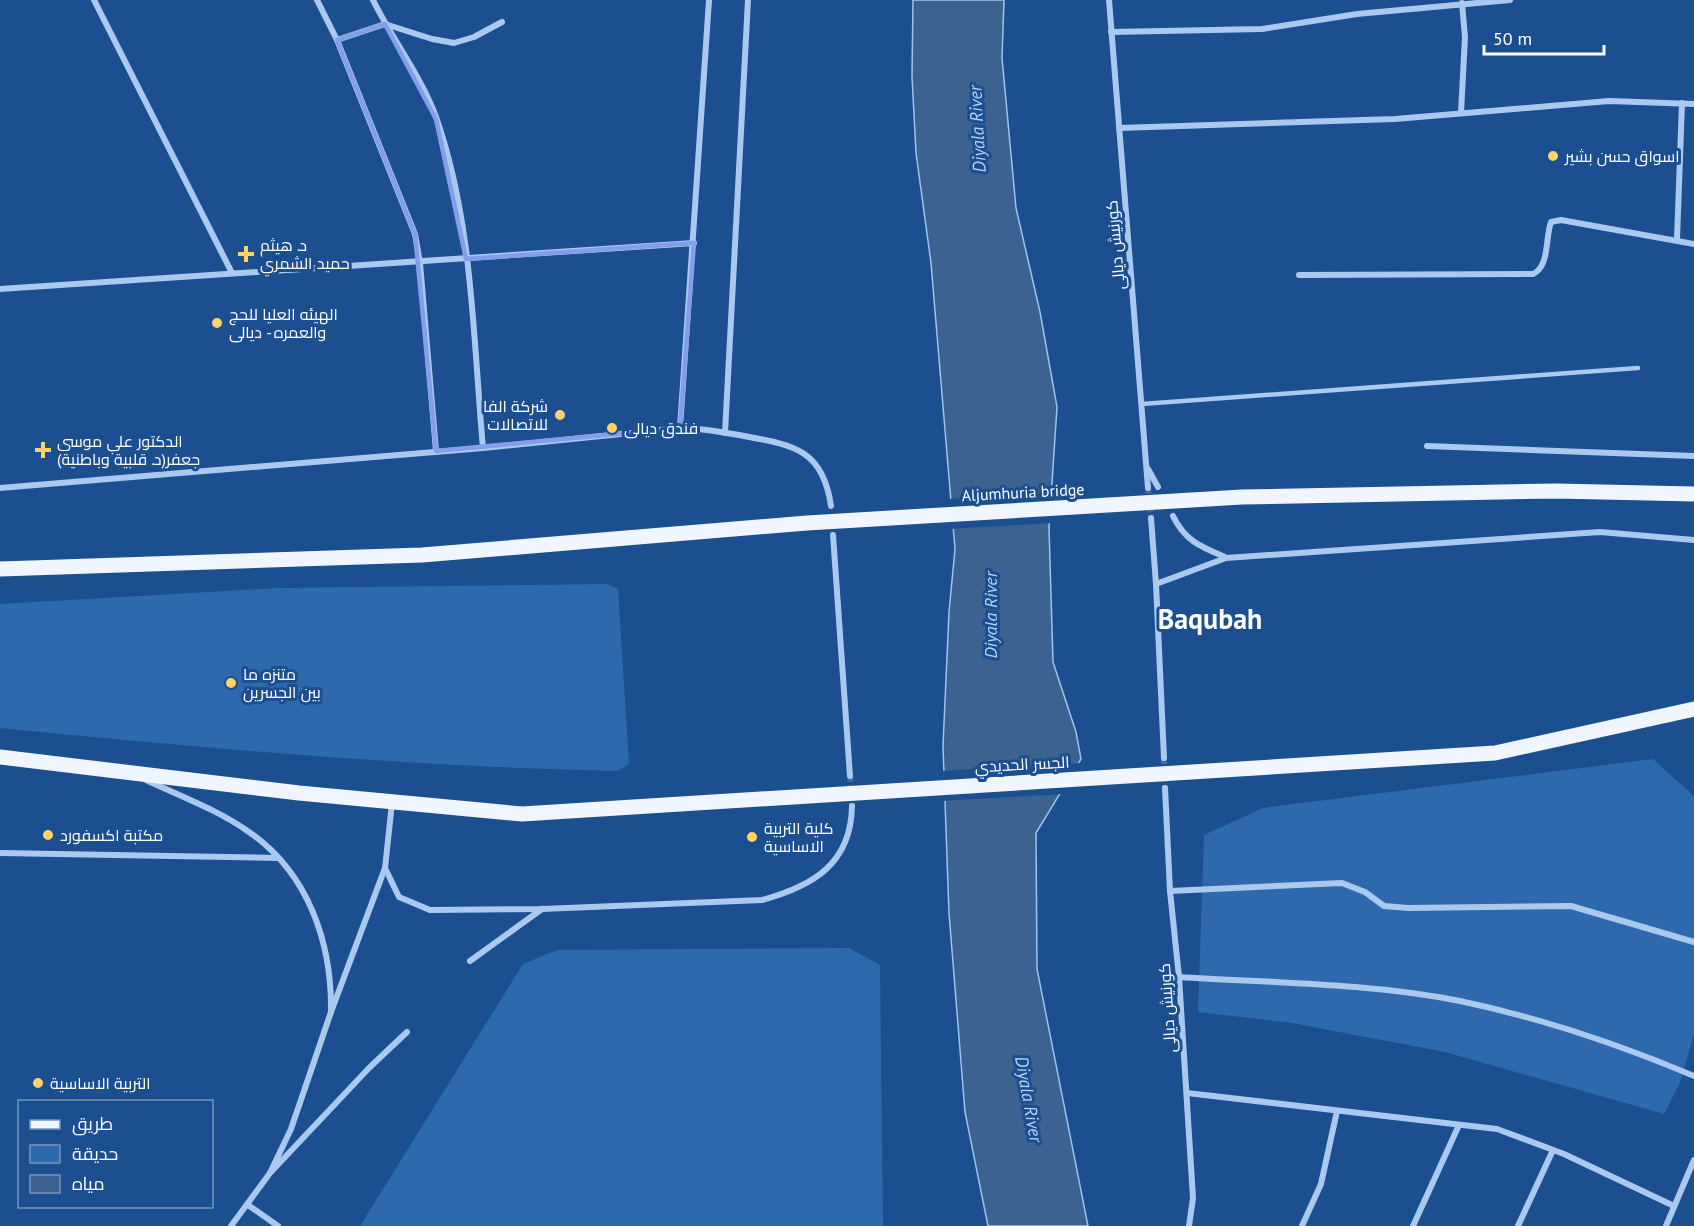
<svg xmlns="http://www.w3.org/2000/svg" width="1694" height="1226" viewBox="0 0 1694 1226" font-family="'PT Sans',Cairo,sans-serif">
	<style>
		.green { fill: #2e69ad }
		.water { fill: #3c6290; stroke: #9cc4f0; stroke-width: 1.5 }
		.pier { fill: #1b4f8f }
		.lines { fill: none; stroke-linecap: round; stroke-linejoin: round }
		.minor-tunnel { stroke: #3d69a0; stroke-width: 6; stroke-dasharray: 6 3; stroke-linecap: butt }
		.service { stroke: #a9c9ee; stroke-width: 4.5 }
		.minor { stroke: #a9c9ee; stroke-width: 6 }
		.primary { stroke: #f0f6ff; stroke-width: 15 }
		.marked { fill: none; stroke: #839eea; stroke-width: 4.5; stroke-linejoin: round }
		.poi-dot { fill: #ffd166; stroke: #1b4f8f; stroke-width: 2 }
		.labels { text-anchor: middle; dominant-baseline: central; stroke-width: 6; stroke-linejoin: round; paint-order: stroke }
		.poi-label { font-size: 16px; fill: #fff; stroke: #1b4f8f; text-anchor: start }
		.street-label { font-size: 16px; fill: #fff; stroke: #1b4f8f }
		.water-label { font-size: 18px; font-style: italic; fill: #b5d3f5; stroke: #1b4f8f }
		.town-label { font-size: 28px; font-weight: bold; fill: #fff; stroke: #1b4f8f }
	</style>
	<rect width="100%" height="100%" fill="#1b4f8f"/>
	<g class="green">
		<path d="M607,584l11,5 11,175 -11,7c-206,-4 -413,-23 -618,-43v-124l279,-16z"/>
		<polygon points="1653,759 1694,796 1694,1034 1680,1083 1664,1114 1445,1052 1292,1023 1198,1012 1204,835 1263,808"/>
		<polygon points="849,948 880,965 883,1226 360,1226 523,964 557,950"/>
	</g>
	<polygon class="water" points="913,0 1004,0 1002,58 1016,208 1040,312 1057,407 1049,528 1053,662 1076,732 1081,759 1036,833 1037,969 1088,1226 988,1226 965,1112 949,913 943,746 949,612 955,549 931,263 916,153 912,76"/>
	<g class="pier">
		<polygon points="1054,493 1052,523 950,529 948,499"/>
		<polygon points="1081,763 1063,794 942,801 941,771"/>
	</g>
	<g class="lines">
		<g class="minor-tunnel">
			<polyline points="1148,488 1151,518"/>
			<polyline points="1164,758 1165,788"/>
			<polyline points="850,776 852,806"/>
		</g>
		<polyline class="service" points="1142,404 1638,368"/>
		<g class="minor">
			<polyline points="94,0 232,273"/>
			<polyline points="317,0 337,40 415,234 420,263 436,451"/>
			<path d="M373,0c19,39 48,76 63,117 37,105 37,221 47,331"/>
			<polyline points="1109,0 1148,488"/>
			<polyline points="1111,32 1262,29 1357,14 1510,0"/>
			<polyline points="337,40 385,24 432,39 454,43 474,37 502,22"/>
			<polyline points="1461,113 1465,37 1462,3"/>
			<polyline points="1119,128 1395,119 1609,101 1694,104"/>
			<polyline points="1677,239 1682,103"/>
			<path d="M1299,275l234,-1c17,-8 12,-36 18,-52l10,-2 133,24"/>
			<polyline points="0,289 694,243"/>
			<polyline points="680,428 709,0"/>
			<polyline points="725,433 748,0"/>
			<polyline points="1427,446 1694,456"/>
			<polyline points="1148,469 1158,487"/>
			<path d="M0,488l483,-40 197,-20c22,0 42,4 64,8 49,9 79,13 87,70"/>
			<path d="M1173,516c12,25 28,31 52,41"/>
			<polyline points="1151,518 1156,584 1164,758"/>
			<polyline points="833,535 850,776"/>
			<polyline points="1156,584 1226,558 1600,532 1694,540"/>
			<path d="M146,780c34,16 72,30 103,52 59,41 83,110 82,180"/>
			<polyline points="1165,788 1170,891 1179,977 1193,1198 1189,1226"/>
			<path d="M392,803l-7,65 14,29 31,13 112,-1 220,-9c51,-14 89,-36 90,-94"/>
			<polyline points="0,853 278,858"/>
			<polyline points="1170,891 1342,883 1365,892 1384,906 1408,908 1571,906 1694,942"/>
			<polyline points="470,961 542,909"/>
			<path d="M1179,977c94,6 189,6 281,24 81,17 158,43 234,75"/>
			<polyline points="1187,1093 1497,1129 1564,1154 1674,1206"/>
			<polyline points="270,1173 291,1129 331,1012 385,868"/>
			<polyline points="248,1205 278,1226"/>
			<polyline points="231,1226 270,1173 369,1068 407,1032"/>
			<polyline points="1302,1226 1321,1184 1337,1111"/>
			<polyline points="1413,1226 1459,1125"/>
			<polyline points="1518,1226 1553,1150"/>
			<polyline points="1666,1226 1694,1160"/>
		</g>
		<g class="primary">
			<polyline points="0,569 422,555 807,523 1242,497 1556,491 1694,494"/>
			<polyline points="0,757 299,793 522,814 1495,753 1694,709"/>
		</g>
	</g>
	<path class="marked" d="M385,24l51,95 30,140 228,-16 -14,185 -244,23 -21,-217 -78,-194z"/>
	<g class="poi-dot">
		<circle cx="1553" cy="156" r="6"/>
		<path d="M243 245h6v6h6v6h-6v6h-6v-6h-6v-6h6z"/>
		<circle cx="217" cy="323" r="6"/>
		<circle cx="560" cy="415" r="6"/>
		<circle cx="612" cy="428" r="6"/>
		<path d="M40 441h6v6h6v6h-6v6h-6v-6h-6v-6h6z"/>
		<circle cx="231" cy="683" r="6"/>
		<circle cx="48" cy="835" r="6"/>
		<circle cx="752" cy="837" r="6"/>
		<circle cx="38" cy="1083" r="6"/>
	</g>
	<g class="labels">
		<g class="poi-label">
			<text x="1565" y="156">اسواق حسن بشير</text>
			<text x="260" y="245">د. هيثم<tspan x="260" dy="18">حميد الشمري</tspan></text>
			<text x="229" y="314">الهيئه العليا للحج<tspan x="229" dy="18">والعمره - ديالى</tspan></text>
			<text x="548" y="406" text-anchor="end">شركة الفا<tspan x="548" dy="18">للاتصالات</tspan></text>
			<text x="624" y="428">فندق ديالى</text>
			<text x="57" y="441">الدكتور علي موسى<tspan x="57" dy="18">جعفر(د. قلبية وباطنية)</tspan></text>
			<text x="243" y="674">متنزه ما<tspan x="243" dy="18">بين الجسرين</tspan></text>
			<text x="764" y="828">كلية التربية<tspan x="764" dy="18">الاساسية</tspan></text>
			<text x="60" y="835">مكتبة اكسفورد</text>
			<text x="50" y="1083">التربية الاساسية</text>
		</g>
		<g class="street-label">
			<text transform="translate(1115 245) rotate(-95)">كورنيش ديالى</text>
			<text transform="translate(1023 492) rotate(-3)">Aljumhuria bridge</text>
			<text transform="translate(1022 764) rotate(-3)">الجسر الحديدي</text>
			<text transform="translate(1167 1008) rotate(-94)">كورنيش ديالى</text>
		</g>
		<g class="water-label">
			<text transform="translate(977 129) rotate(-93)">Diyala River</text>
			<text transform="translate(990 615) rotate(-90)">Diyala River</text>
			<text transform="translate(1029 1099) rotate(80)">Diyala River</text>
		</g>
		<g class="town-label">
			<text x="1210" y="618">Baqubah</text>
		</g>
	</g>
	<rect x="18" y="1100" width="195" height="108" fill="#1b4f8f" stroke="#7695bc" stroke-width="1.5"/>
	<rect x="30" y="1120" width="30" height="9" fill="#f0f6ff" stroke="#7695bc" stroke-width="1.5"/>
	<text x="72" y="1130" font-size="18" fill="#ffffff">طريق</text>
	<rect x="30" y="1145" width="30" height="18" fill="#2e69ad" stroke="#7695bc" stroke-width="1.5"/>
	<text x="72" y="1160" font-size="18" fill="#ffffff">حديقة</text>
	<rect x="30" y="1175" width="30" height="18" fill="#3c6290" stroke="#7695bc" stroke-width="1.5"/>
	<text x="72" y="1190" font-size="18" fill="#ffffff">مياه</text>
	<path d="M1484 45v9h120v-9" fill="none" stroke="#ffffff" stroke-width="3"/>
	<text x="1493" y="45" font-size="18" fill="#ffffff" stroke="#1b4f8f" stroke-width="4.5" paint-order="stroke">50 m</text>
</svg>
